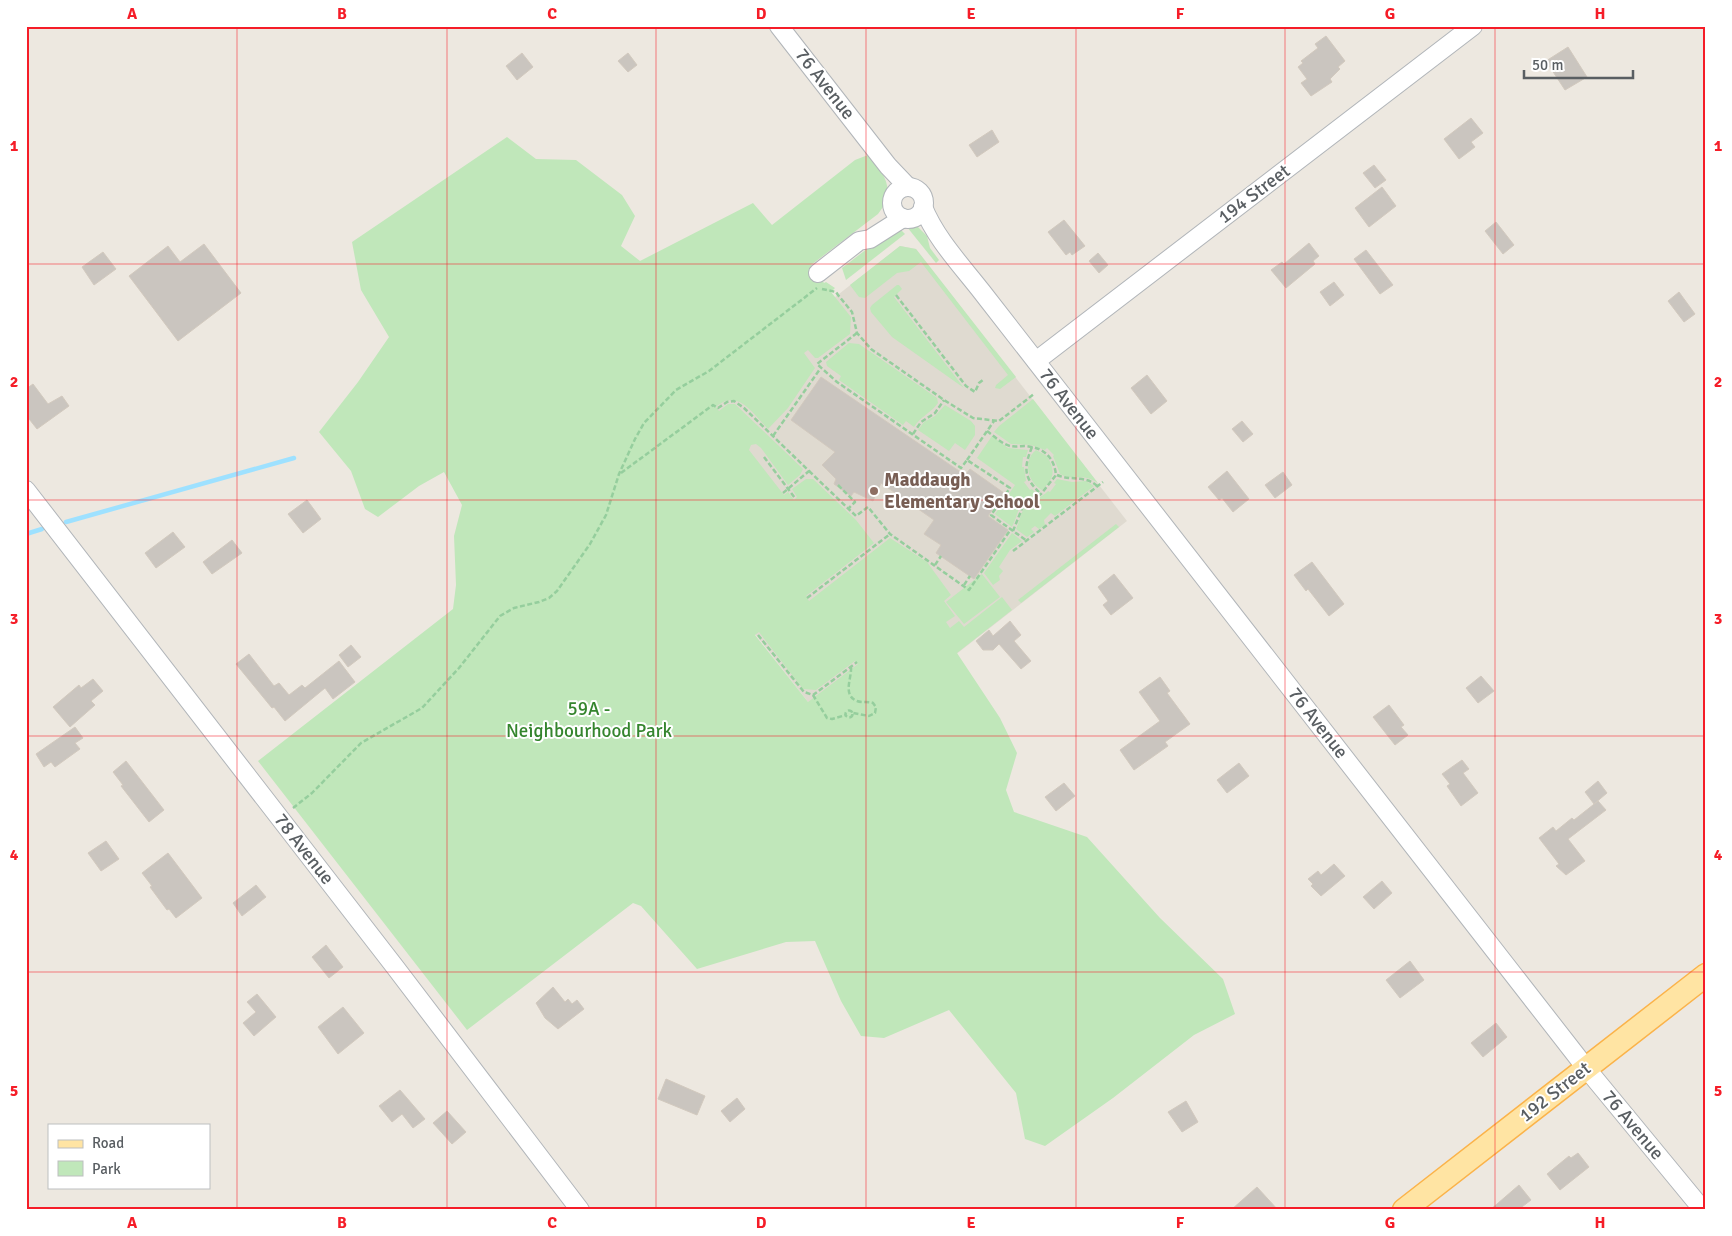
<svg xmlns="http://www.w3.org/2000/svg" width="1732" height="1236" viewBox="0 0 1732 1236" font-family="Signika,sans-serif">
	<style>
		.education { fill: #dfdad0 }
		.green { fill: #c0e7ba; fill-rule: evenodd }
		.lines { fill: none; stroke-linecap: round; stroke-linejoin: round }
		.stream { stroke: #9ee1ff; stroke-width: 4.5 }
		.building { fill: #cac5bf; stroke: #d2c9be }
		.minor-casing { stroke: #b1b5b9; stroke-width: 20 }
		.major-casing { stroke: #fbb34a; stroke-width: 25 }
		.path { stroke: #95ce9d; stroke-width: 2.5; stroke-dasharray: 5 2.5; stroke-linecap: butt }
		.minor { stroke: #fff; stroke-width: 18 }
		.major { stroke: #ffe4a3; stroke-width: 22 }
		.grid { fill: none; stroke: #f51d28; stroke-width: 1; stroke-opacity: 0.55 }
		.education-dot { fill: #8d6e63; stroke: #fff; stroke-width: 2 }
		.labels { text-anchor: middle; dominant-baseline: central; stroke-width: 4; stroke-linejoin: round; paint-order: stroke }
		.street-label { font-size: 19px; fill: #595e62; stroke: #fff }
		.education-label { font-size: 19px; font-weight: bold; fill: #785e54; stroke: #fff; text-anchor: start }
		.park-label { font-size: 19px; fill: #35852e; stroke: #fff }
		.neatline { fill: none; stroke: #f51d28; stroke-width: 2 }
		.grid-label { font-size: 16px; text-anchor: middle; font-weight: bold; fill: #f51d28 }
	</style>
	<rect width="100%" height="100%" fill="#ede8e0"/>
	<polygon class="education" points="900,246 916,249 1127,521 891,705 808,702 623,464"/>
	<g class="green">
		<path d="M507,137l29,22 40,1 46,35 13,21 -14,30 19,15 113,-58 19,22 83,-65 13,-5c17,19 29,36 10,59l-67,51 13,18 2,-1 9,6 -4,4 20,25 -1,17 -32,24h-3l-7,-8 -4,3 11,15 -27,40 -20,21c-15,-15 -30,-41 -52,-22l3,4 9,-7h7l68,65 -3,6 -12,10 -27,-37 -5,-4 -5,1 -2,5 35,45 4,-3 6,8 3,-3 -5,-8 14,-10h7l43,41 18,23 -68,53 3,5 81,-63 37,24 24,33 -7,6 11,15 -9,6 4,6 9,-7 5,6 38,-30 10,13 -55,43 43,65 17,35 -11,37 8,22 73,25 73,81 63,61 12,35 -41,21 -81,63 -68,48 -20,-7 -9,-46 -67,-83 -65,28 -23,-2 -20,-35 -26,-60 -29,1 -89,27 -56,-63 -8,-3 -166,127 -209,-269 195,-152 3,-24 -2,-49 8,-31 -18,-33 -25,14 -41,31 -13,-8 -14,-38 -32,-39 39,-50 31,-45 -28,-47 -9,-48zM759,632l44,57 13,1 39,-29 3,3 -50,38 -53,-67z"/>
		<polygon points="908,223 917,226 927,236 930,248 939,260 936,263 907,227"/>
		<polygon points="897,226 905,234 846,280 842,268"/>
		<polygon points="900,246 916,249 1016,377 1000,389 995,388 996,385 1008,375 921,262 909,271 897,273 865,298 859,297 850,285"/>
		<polygon points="897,285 899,285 902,289 894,297 964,388 892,337 871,312 870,308 872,305"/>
		<path d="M849,343l10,1 78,54 1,5c-7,10 -17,13 -24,24l-8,-6 -3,4 -64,-45 2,-4 -14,-10 -1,-4z"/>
		<path d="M1033,399l65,84c-17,-11 -24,-1 -38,-9l-7,-18 1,-1 -7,-7 -2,2 -14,-5 -20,-1 -17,-12 5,-6z"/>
		<polygon points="945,405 971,421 975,426 975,435 965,450 955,443 949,451 918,430 924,422 935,416"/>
		<path d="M992,436l16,12 20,2 -2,7h-3l-1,10h2l2,14 -2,1 6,8 2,-1 5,5c-22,13 -15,11 -25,33l-17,-13 20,-29 -38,-27z"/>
		<path d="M1036,450l11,6c9,16 7,22 -5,34 -14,-7 -20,-29 -6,-40z"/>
		<path d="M1057,479l15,3 14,-1 8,5 -39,30 -4,-3 -7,7 1,5 -6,4 -4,-3 -4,3 3,3 -7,5 -11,-8c3,-6 4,-13 7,-19 5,-10 18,-11 25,-19l2,1 6,-8 -2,-1z"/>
		<polygon points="1116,524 1119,527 1021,603 1018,600"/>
		<polygon points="1012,533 1022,541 1010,550 999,567 1003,571 999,576 1000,580 993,585 984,573"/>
		<polygon points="982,574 1000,597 964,624 946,602"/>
	</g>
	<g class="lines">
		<g class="stream">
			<polyline points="66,522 294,458"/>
			<polyline points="26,534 42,529"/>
		</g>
	</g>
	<g class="building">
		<polygon points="1326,36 1345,61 1338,67 1340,69 1330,79 1332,82 1311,96 1301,83 1307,79 1298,67 1303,63 1301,61 1318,48 1315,44"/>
		<polygon points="1568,47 1587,77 1565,90 1546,61"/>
		<polygon points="522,53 533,67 517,80 506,66"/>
		<polygon points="628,53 637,65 628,72 618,61"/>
		<polygon points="1471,118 1483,133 1471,142 1475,147 1459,159 1444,139"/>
		<polygon points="992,130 999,142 977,157 969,145"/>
		<polygon points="1374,165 1386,180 1375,188 1363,173"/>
		<polygon points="1382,187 1396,206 1369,227 1355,208"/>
		<polygon points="1064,220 1085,246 1072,255 1070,252 1066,255 1048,232"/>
		<polygon points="1496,222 1514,245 1503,254 1485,231"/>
		<polygon points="1309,243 1319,256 1313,261 1315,264 1286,288 1271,270 1282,262 1284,264"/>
		<polygon points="204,244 241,293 178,341 129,276 168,246 180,262"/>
		<polygon points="1366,250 1393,285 1380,294 1354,259"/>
		<polygon points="103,252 116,269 94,285 82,267"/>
		<polygon points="1098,253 1108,265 1099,273 1089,261"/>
		<polygon points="1334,282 1344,295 1330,306 1320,292"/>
		<polygon points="1679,292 1695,314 1684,322 1668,301"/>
		<polygon points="1147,375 1167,401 1151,414 1131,388"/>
		<polygon points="821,377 965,475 970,469 1004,493 988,516 1008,530 974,579 936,553 941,545 924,534 934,520 881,483 873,501 854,492 851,496 834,484 836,479 822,465 835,452 791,420"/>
		<polygon points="33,384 48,404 62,396 69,406 37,429 26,415 26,389"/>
		<polygon points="1242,421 1253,434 1243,442 1232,429"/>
		<polygon points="1227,471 1249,499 1233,512 1222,498 1219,500 1208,487"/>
		<polygon points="1283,472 1292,485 1275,498 1265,485"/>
		<polygon points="307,500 321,519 303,533 288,514"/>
		<polygon points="173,532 185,547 156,568 145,553"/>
		<polygon points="232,540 242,553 212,574 203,562"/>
		<polygon points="1312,562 1344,604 1329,616 1308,589 1306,591 1294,575"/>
		<polygon points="1114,574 1133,598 1111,615 1103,605 1108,601 1098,587"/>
		<polygon points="1010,621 1021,635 1014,641 1031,661 1021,669 999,644 993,650 983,650 976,641 989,630 993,636"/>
		<polygon points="351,645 361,657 348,667 339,655"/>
		<polygon points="249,654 274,686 279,683 289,695 302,685 305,688 339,661 355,682 333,699 325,688 285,721 274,707 272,708 236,664"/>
		<polygon points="1481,676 1494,691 1478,703 1466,688"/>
		<polygon points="1160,677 1170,691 1167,693 1190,724 1165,742 1168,746 1134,770 1120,750 1160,721 1139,692"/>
		<polygon points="93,679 103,691 91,701 95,705 70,727 53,707 79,685 81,688"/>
		<polygon points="1389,705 1404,725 1401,727 1408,735 1395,745 1373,717"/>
		<polygon points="75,727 83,738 75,743 80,749 55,767 51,762 44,767 36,754"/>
		<polygon points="1462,760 1469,769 1463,773 1478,793 1461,806 1447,786 1450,784 1442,774"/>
		<polygon points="126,761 164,810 149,822 121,786 123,785 113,772"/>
		<polygon points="1239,763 1249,776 1227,793 1217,780"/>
		<polygon points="1598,781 1607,793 1594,804 1585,792"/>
		<polygon points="1064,783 1075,796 1056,811 1045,797"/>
		<polygon points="1598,801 1606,810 1568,839 1585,861 1566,875 1556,866 1559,864 1539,838 1553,827 1556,831 1572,818 1574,820"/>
		<polygon points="106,841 119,859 101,871 88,853"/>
		<polygon points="168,853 202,898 176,918 169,909 167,910 150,887 152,886 142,873"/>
		<polygon points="1334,864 1345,876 1321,896 1311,886 1313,884 1308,879 1318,871 1321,875"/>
		<polygon points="1382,881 1392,893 1374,909 1363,897"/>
		<polygon points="256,885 266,897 242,916 233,903"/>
		<polygon points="326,945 343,967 329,978 312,957"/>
		<polygon points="1410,961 1424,980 1400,998 1386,980"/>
		<polygon points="553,987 565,1002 568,999 572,1004 577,1000 584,1009 558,1029 545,1018 536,1003"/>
		<polygon points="257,994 276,1017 254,1036 243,1023 256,1012 247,1002"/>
		<polygon points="343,1007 364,1033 338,1054 318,1027"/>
		<polygon points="1496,1023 1507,1037 1483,1057 1471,1043"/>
		<polygon points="666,1079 705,1096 697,1115 658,1099"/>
		<polygon points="400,1090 425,1119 413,1128 402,1114 392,1122 379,1106"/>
		<polygon points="737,1098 745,1109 730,1122 721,1111"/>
		<polygon points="1186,1101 1198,1122 1182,1132 1168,1112"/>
		<polygon points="447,1111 466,1132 452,1144 433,1123"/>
		<polygon points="1578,1153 1589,1167 1560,1190 1547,1174 1569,1156 1571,1158"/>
		<polygon points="1519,1185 1531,1200 1518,1210 1490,1210"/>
		<polygon points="1257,1187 1278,1210 1231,1210"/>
	</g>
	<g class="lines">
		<g class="minor-casing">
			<g id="minor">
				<polyline points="779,26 888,166 908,187"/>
				<circle cx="908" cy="203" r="16"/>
				<path d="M923,207c13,32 38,58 59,85l604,776 117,142"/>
				<polyline points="818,273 859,241 870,239 903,218"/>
				<polyline points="1036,361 1473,26"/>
				<polyline points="26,490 395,967 580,1210"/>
			</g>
		</g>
		<g class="major-casing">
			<polyline id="major" points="1404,1210 1706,975"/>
		</g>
		<g class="path">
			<polyline points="822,289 836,292 838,295 852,312 857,333 871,349 944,400 973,418 999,421 1034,394"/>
			<polyline points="896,295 966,386 975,392 979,383 984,379"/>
			<polyline points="857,333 817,364 837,382 961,468 967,460 1010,488 991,515 1027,541"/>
			<path d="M987,431c7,5 15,13 23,15 5,1 11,0 16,0 18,2 28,11 30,29l-15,19 -18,12 -10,25"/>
			<polyline points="913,434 921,422 935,413 944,400"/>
			<polyline points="773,436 820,369"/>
			<path d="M1032,447c-9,22 -8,31 9,47"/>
			<polyline points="764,457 795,498"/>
			<polyline points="967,460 994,421"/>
			<polyline points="809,471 856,516 868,507 890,534 969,590 1011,529"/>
			<polyline points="621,473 713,405 718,408 727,402 734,401 744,408 809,471 783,493"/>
			<path d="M1057,475c14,6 29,0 40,11"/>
			<polyline points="838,485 855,502 849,508"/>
			<polyline points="1013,551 1103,482"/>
			<polyline points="935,565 941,556"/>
			<polyline points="964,585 970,576"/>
			<polyline points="807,598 890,534"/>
			<polyline points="758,635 804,692 813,695 857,662"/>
			<path d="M851,667c1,11 -9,28 6,34 5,2 11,0 16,2l3,4 -1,6 -6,3 -16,-3"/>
			<polyline points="813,695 827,718 832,719 846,715"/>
			<circle cx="849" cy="714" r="3.5"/>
			<polyline points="293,808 312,793 361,743 422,708 459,668 500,616 514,608 539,602 549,598 557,591 590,544 606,515 619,474 635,439 644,423 676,390 709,371 817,288"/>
		</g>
		<use href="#minor" class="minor"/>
		<use href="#major" class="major"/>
	</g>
	<path class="grid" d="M237,26v1184M447,26v1184M656,26v1184M866,26v1184M1076,26v1184M1285,26v1184M1495,26v1184M26,264h1680M26,500h1680M26,736h1680M26,972h1680"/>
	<circle class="education-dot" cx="874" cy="491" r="5"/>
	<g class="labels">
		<g class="street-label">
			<text transform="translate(825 84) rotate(52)">76 Avenue</text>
			<text transform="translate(1254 194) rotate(-37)">194 Street</text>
			<text transform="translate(1069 404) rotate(52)">76 Avenue</text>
			<text transform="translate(1318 723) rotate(52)">76 Avenue</text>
			<text transform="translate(304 849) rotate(52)">78 Avenue</text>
			<text transform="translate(1555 1092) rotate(-38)">192 Street</text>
			<text transform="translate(1633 1125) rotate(50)">76 Avenue</text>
		</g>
		<g class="education-label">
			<text x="884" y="480">Maddaugh<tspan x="884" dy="22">Elementary School</tspan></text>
		</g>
		<g class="park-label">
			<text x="589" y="709">59A -<tspan x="589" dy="22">Neighbourhood Park</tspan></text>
		</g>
	</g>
	<rect width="1732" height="1236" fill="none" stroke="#ffffff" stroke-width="55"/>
	<rect x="48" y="1124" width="162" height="65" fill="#ffffff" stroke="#bdbfc0"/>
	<rect x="58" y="1140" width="25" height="8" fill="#ffe4a3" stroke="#bdbfc0"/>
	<text x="92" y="1148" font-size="15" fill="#595e62">Road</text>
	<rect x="58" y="1161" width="25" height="15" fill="#c0e7ba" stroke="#bdbfc0"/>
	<text x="92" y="1174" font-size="15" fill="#595e62">Park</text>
	<path d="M1524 70v8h109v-8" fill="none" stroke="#595e62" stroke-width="2.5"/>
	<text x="1532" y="70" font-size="15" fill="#595e62" stroke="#ffffff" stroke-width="4" paint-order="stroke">50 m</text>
	<rect x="28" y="28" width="1676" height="1180" class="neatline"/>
	<g class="grid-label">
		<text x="132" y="19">A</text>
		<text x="342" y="19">B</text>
		<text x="552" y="19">C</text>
		<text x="761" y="19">D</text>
		<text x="971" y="19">E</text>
		<text x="1180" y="19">F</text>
		<text x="1390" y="19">G</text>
		<text x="1600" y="19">H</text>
		<text x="14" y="151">1</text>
		<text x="1718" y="151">1</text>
		<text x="14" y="387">2</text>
		<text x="1718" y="387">2</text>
		<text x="14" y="624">3</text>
		<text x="1718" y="624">3</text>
		<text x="14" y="860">4</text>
		<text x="1718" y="860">4</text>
		<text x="14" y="1096">5</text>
		<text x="1718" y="1096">5</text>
		<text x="132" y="1228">A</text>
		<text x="342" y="1228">B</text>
		<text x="552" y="1228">C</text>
		<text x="761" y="1228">D</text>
		<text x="971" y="1228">E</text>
		<text x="1180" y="1228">F</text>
		<text x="1390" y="1228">G</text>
		<text x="1600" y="1228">H</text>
	</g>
</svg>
